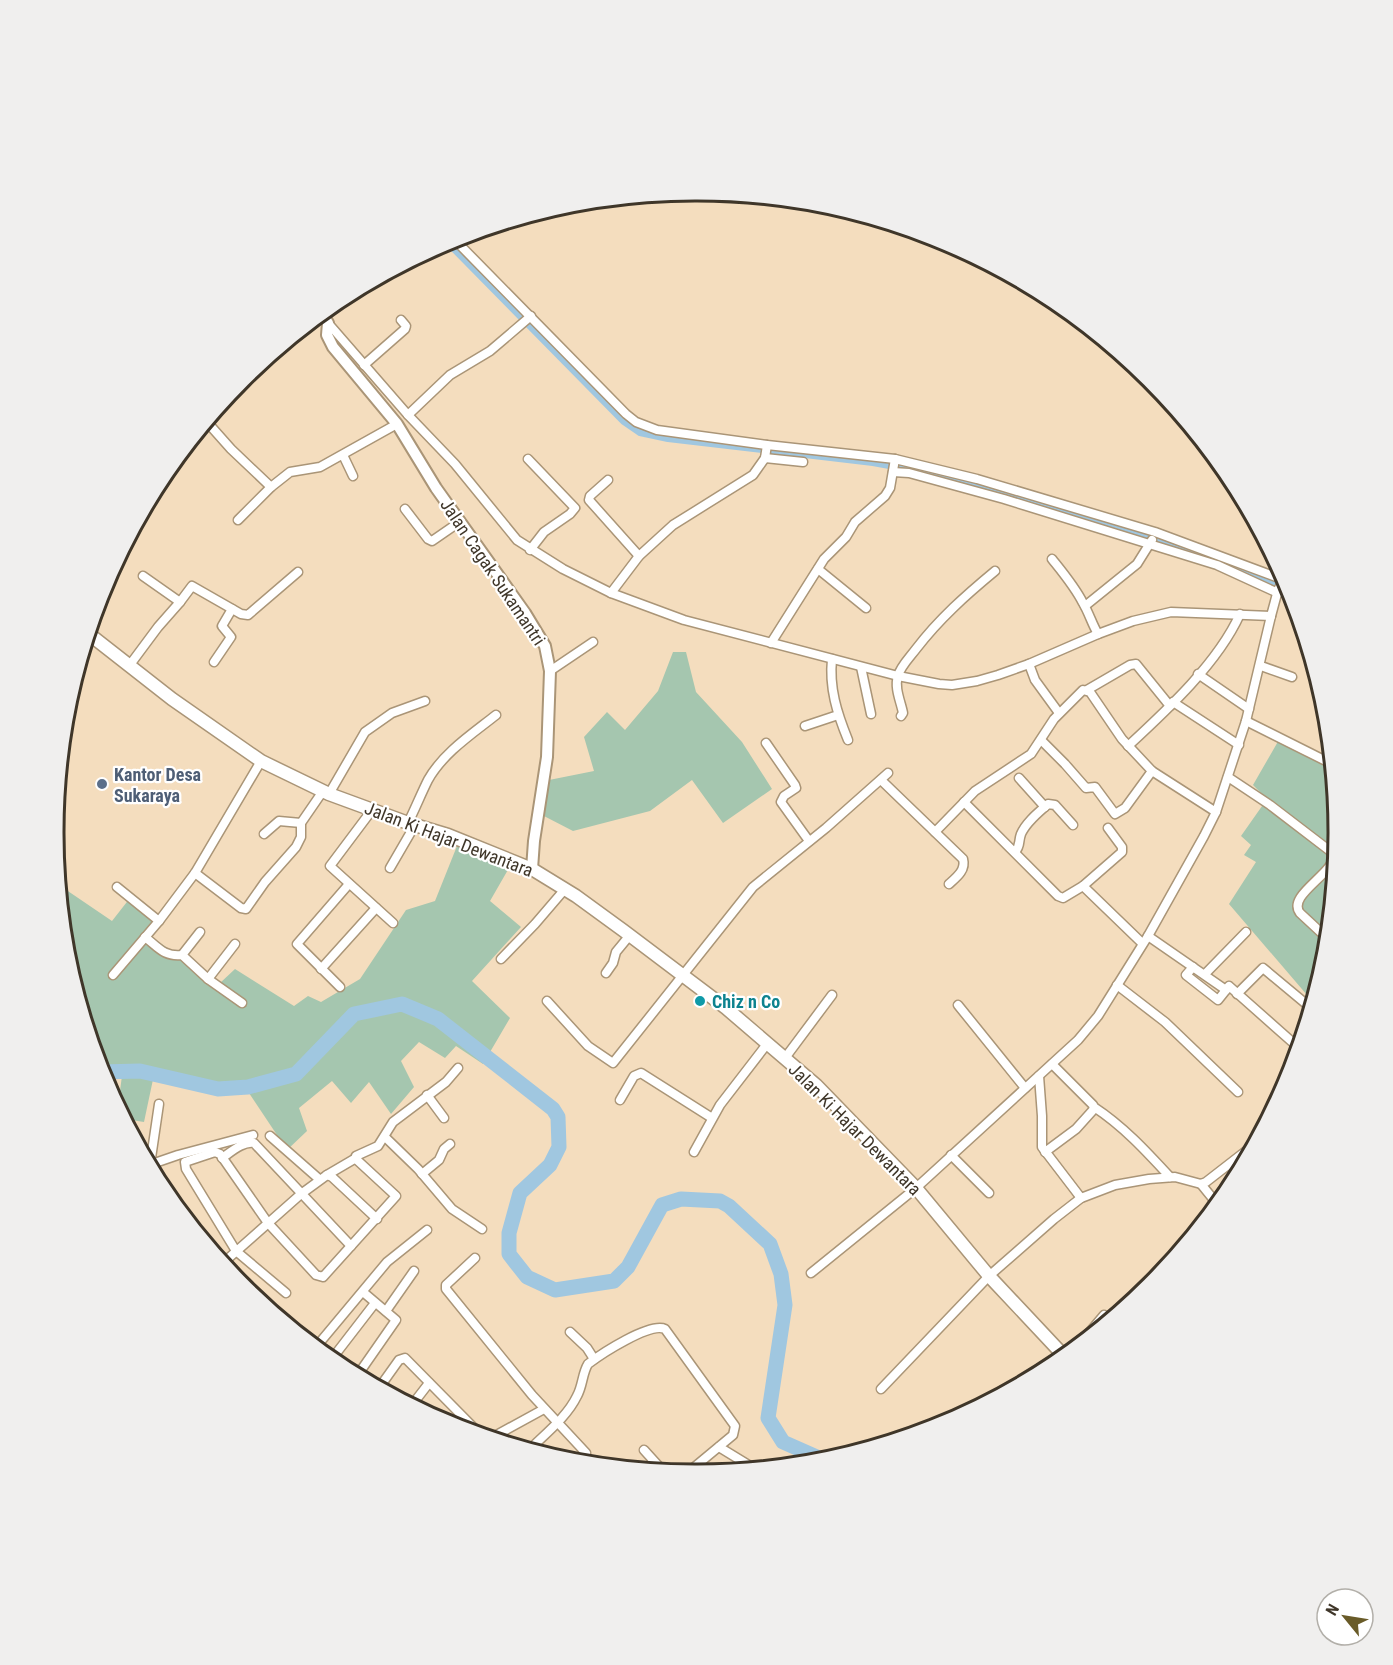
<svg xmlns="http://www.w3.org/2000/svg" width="1393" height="1665" viewBox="0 0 1393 1665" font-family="'Roboto Condensed',sans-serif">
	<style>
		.green { fill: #a5c6af }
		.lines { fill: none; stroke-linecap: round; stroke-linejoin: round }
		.canal { stroke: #a0c7e0; stroke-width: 8 }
		.river { stroke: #a0c7e0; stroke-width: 15 }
		.minor-casing { stroke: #aa9577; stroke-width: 11 }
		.tertiary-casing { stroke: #aa9577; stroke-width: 14 }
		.secondary-casing { stroke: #aa9577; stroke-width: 15 }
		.minor { stroke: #fff; stroke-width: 8 }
		.tertiary { stroke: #fff; stroke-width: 10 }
		.secondary { stroke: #fff; stroke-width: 12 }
		.service-dot { fill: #5c6f8a; stroke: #fff; stroke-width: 2 }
		.culture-dot { fill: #0f9aa8; stroke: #fff; stroke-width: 2 }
		.labels { text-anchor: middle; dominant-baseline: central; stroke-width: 4.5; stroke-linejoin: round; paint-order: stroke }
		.street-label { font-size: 18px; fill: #3f3629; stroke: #fff }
		.service-label { font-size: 18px; font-weight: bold; fill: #4e5e75; stroke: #fff; text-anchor: start }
		.culture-label { font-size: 18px; font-weight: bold; fill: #0d838f; stroke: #fff; text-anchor: start }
		.rim { fill: none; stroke: #3f3629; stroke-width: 3 }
	</style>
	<rect width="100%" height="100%" fill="#f4ddbe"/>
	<g class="green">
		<polygon points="673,652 686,652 696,692 742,742 772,789 723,823 692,780 650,811 573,831 542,815 544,781 594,771 584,737 607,712 625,730 658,691"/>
		<polygon points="1280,738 1333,769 1339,833 1327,958 1313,1002 1229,904 1256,862 1244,855 1251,845 1241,836 1267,799 1253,785"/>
		<polygon points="457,846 509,868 490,901 521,927 472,981 510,1018 483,1064 456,1046 445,1058 419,1042 401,1061 414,1087 391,1114 369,1082 351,1103 332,1081 299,1108 307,1131 287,1150 249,1093 182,1082 155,1070 144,1122 125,1119 118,1106 123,1068 100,1069 66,958 59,885 112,921 130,898 156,919 146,933 219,984 235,969 294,1006 308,996 321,1002 360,979 406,910 435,901"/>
	</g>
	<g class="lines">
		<polyline class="canal" points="447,241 624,421 640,432 668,438 873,462 917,470 992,489 1128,529 1204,555 1291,590"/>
		<polyline class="river" points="101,1072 140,1071 218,1089 248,1087 296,1074 354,1014 402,1004 438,1019 553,1109 558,1117 559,1147 550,1165 520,1193 509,1233 509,1254 527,1277 555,1290 614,1281 628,1267 662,1205 681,1199 720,1201 729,1206 770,1244 781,1274 785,1305 768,1418 783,1442 826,1461"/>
		<g class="minor-casing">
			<g id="minor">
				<polyline points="453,238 626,414 636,422 657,430 767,445 895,459 977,479 1155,532 1287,581"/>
				<polyline points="328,323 408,415 455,464 517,540 563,569 611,593 684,620 898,676 939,684 952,685 977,681 998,675 1029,664 1098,634 1133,621 1171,612 1271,616"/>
				<polyline points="364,365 405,329 406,326 401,320"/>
				<polyline points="408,415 450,375 490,351 531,316"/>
				<polyline points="207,422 231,449 271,487"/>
				<polyline points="343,455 353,476"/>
				<polyline points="765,458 803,462"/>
				<polyline points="528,459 575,508 570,514 544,532 530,550"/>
				<polyline points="893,472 909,473 1004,499 1217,565 1278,593"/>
				<polyline points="608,480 590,496 589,500 639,556"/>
				<polyline points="405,509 428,539 432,541 461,521"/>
				<polyline points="238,520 271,487 290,472 320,467 397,424"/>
				<path d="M1052,559c12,15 23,28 31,44 6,10 9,21 15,31"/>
				<polyline points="818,569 866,608"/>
				<polyline points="611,593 639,556 673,525 753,475 765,458 767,445"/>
				<polyline points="180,602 192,586 241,614 248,615 298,572"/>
				<polyline points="1085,606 1137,564 1152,540"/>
				<polyline points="771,643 824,559 846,537 855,522 885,496 890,488 895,459"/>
				<path d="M832,659c-3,29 5,54 16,81"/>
				<polyline points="214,662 231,637 222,626 232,609"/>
				<polyline points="1029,664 1035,680 1059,713"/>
				<polyline points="129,666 158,627 180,602 143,576"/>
				<polyline points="1261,666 1292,677"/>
				<polyline points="861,667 871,714"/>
				<polyline points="550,671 593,642"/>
				<polyline points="1198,674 1249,709"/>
				<polyline points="1087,690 1130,665 1136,664 1170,706"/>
				<polyline points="1173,702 1239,745"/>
				<path d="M901,716l2,-3c-2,-11 -9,-25 -5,-37 2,-9 12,-19 18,-27 23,-30 50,-54 79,-78"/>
				<polyline points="1246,721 1332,764"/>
				<polyline points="805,726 838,715"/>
				<polyline points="1041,740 1065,764 1086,788 1095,787 1115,814 1125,808 1152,771"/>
				<polyline points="766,743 795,785 796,788 784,796 781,802 809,841"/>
				<path d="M1128,746c39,-36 90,-83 112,-132"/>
				<path d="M1228,777l42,28 64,49c2,19 -48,41 -34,59l28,26"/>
				<polyline points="1019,778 1045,807"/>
				<path d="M881,780l82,79c3,11 -6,18 -14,25"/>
				<polyline points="329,794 365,732 392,713 425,701"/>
				<polyline points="964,802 1058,896 1063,898 1083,886 1122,852 1122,847 1108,828"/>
				<polyline points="372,810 330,866 393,923"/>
				<path d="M408,823c7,-14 13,-29 20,-43 15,-27 44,-46 68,-65"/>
				<polyline points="935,832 975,791 1031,754 1054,719 1083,690 1090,692 1122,739 1152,771 1216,812"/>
				<polyline points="264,834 279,821 301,823"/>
				<path d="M1015,852c6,-7 3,-10 6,-18 5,-12 18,-22 27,-30l7,1 18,20"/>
				<polyline points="390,868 415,825"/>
				<polyline points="195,873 241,908 246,909 265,882 296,847 301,837 301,823 323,791"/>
				<polyline points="1083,886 1142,943"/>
				<polyline points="117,887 159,921"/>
				<polyline points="1148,936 1226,990 1229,986 1299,1048"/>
				<path d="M145,937c13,10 19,20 37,18l26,24 27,-35"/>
				<polyline points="182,955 200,932"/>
				<polyline points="501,959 535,924 565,889"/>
				<polyline points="1193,967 1186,975 1218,1000 1226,990"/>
				<polyline points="321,969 376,908"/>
				<polyline points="606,973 613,963 616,952 630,935"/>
				<polyline points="1205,974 1246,932"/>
				<polyline points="113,975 159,921 195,873 261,761"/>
				<polyline points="208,979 242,1003"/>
				<polyline points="1117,985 1165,1022 1238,1092"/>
				<polyline points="340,987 297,944 349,884"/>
				<polyline points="1237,994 1263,968 1311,1008"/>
				<polyline points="547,1001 588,1046 613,1063 753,887 826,828 888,773"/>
				<polyline points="958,1005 1025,1088"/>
				<polyline points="785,1058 832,995"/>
				<polyline points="1039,1076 1042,1116 1042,1147 1081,1198"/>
				<polyline points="427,1095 444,1118"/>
				<polyline points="620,1100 634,1076 641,1073 712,1118"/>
				<path d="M1094,1107c29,19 52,44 76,70"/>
				<polyline points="270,1136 319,1179"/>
				<polyline points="385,1137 418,1169 452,1209 482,1229"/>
				<polyline points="694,1152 720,1105 767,1044"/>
				<polyline points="1045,1152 1076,1129 1094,1109 1093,1105 1052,1064"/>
				<polyline points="951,1155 989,1193"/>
				<path d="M222,1158c9,-6 21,-17 32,-15l97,103"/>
				<polyline points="149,1165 178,1155 253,1135"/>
				<polyline points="150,1165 159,1104"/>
				<polyline points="422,1174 439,1160 444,1149 450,1144"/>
				<polyline points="327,1175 356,1158"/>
				<polyline points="1201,1184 1218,1205"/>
				<polyline points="475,1258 446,1285 446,1289 532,1395 586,1453"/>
				<polyline points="223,1263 301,1194 327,1175 332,1177 377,1219"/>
				<polyline points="811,1273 916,1188 1078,1040 1098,1016 1148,936 1204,836 1216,812 1246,721 1271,616 1278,590 1285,577"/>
				<polyline points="286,1293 236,1251 186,1169 185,1162 215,1152 220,1154 268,1223 316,1275 323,1277 396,1196 357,1160 356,1156 378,1146 393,1122 446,1082 458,1068"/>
				<polyline points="386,1311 414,1271"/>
				<polyline points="570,1332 587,1348 594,1359"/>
				<polyline points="316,1347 387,1262 427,1230"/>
				<polyline points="1077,1347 1104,1315"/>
				<polyline points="331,1360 375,1303"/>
				<polyline points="357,1376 396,1320 363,1292"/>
				<polyline points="379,1388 399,1360 405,1358 482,1436"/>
				<polyline points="881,1389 989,1276 1054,1219 1081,1198 1115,1185 1149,1179 1175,1177 1201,1184 1206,1182 1255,1144"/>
				<polyline points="412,1405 429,1383"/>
				<polyline points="491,1438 544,1409"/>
				<polyline points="719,1447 755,1469"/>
				<path d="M529,1450c16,-16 38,-33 48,-54 6,-11 5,-22 11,-32 13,-10 62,-42 77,-35l70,97 -2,9 -47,39"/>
				<polyline points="644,1450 664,1472"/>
			</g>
		</g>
		<g class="tertiary-casing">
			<polyline id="tertiary" points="322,313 328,323 327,335 333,347 397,424 436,488 525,613 545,646 550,671 547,757 534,841 532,869"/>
		</g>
		<g class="secondary-casing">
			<polyline id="secondary" points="89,634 172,699 261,761 329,794 408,823 448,835 532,869 576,896 624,931 726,1008 816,1085 916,1188 989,1276 1065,1357"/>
		</g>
		<use href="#minor" class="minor"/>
		<use href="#tertiary" class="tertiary"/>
		<use href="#secondary" class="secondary"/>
	</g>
	<circle class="service-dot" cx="102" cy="784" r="6"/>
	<circle class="culture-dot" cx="700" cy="1001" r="6"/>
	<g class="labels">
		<g class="street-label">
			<text transform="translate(493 572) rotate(56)">Jalan Cagak Sukamantri</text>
			<text transform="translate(449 839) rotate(21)">Jalan Ki Hajar Dewantara</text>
			<text transform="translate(855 1129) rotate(45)">Jalan Ki Hajar Dewantara</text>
		</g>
		<g class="service-label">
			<text x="114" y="774">Kantor Desa<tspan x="114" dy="21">Sukaraya</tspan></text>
		</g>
		<g class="culture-label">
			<text x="712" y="1001">Chiz n Co</text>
		</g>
	</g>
	<path d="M0 0H1393V1665H0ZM695 201H697A631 631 0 0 1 1328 832V833A631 631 0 0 1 697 1464H695A631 631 0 0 1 64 833V832A631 631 0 0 1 695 201Z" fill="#f0efee" fill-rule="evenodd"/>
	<path class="rim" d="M695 201H697A631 631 0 0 1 1328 832V833A631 631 0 0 1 697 1464H695A631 631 0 0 1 64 833V832A631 631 0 0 1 695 201Z"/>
	<g transform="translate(1345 1617) rotate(300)"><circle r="28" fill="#ffffff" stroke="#b2afa9" stroke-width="1.5"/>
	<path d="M0-4.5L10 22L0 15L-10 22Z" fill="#695b28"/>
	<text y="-9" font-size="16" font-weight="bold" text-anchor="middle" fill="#3f3629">N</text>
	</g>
</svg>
